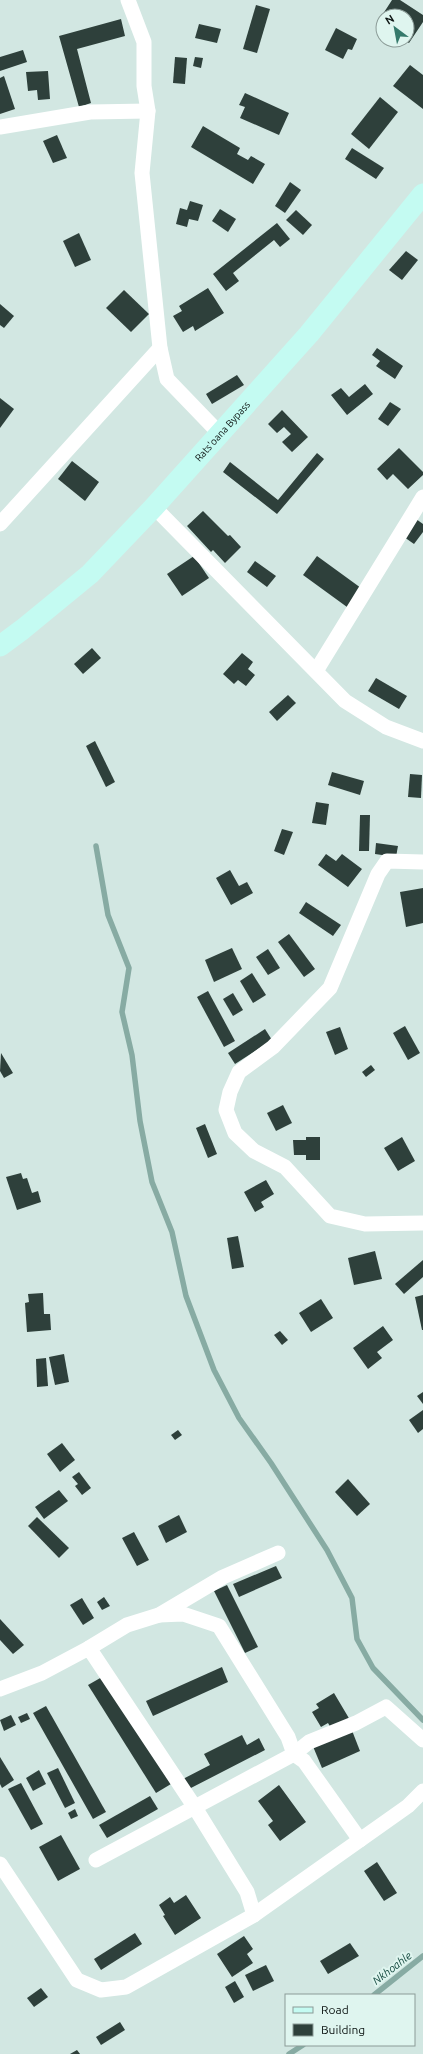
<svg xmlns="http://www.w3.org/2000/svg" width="423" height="2054" viewBox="0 0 423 2054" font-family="Ubuntu,sans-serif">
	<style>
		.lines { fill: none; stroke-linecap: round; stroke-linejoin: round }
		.stream { stroke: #87aba3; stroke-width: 5.5 }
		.building { fill: #2e403b }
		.street { stroke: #fff; stroke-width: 15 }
		.secondary { stroke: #c4fbf2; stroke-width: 21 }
		.labels { text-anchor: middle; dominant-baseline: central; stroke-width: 4; stroke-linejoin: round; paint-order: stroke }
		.street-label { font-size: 10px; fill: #0c1412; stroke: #dff5ef }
		.water-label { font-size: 11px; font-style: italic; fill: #174b41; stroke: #dff5ef }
	</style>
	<rect width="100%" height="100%" fill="#d2e7e2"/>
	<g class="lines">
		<g class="stream">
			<polyline points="96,846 108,915 129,968 122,1012 132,1055 140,1121 152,1182 172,1232 186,1296 214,1370 239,1418 271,1463 327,1550 352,1598 357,1639 373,1668 423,1720"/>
			<polyline points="374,1995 423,1956"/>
			<polyline points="289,2054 303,2045"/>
		</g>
	</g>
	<g class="building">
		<polygon points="392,0 400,0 423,15 423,22 409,43 404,40 407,40 407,16 383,16 383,19 381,17"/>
		<polygon points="256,5 270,9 257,53 243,49"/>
		<polygon points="121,19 125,36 77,49 91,103 79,107 59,36"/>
		<polygon points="199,24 221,29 217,43 195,38"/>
		<polygon points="336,28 357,39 352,50 348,49 343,59 325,50"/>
		<polygon points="23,50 27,62 0,71 0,57"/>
		<polygon points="175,57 187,58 185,84 173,83"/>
		<polygon points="195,57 203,58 201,68 193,66"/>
		<polygon points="410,65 423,75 423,109 393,86"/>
		<polygon points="48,71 50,99 38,100 37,90 28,91 26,72"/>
		<polygon points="4,76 15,109 0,114 0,78"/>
		<polygon points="245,93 289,113 279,135 240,118 245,107 239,105"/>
		<polygon points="380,97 398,112 369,149 351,134"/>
		<polygon points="203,126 240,148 237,154 248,160 251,156 265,164 253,184 191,147"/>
		<polygon points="57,135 67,158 53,163 43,141"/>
		<polygon points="352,148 384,168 376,179 345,159"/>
		<polygon points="290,182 301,190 285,213 275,206"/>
		<polygon points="190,201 203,205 198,221 189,219 187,227 176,224 180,208 187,210"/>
		<polygon points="220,209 236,219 228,232 212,221"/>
		<polygon points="296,210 312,225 303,235 286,220"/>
		<polygon points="277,223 290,239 280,247 274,240 233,273 239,281 226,291 213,274"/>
		<polygon points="79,233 91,260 75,267 63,241"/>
		<polygon points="406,251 418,260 402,280 389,270"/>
		<polygon points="208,288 224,313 195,331 193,326 183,332 173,316 182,311 179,306"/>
		<polygon points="124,290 149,314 131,332 106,308"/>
		<polygon points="0,304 14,316 4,328 0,325"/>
		<polygon points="377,348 403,366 395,379 376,366 380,361 372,355"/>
		<polygon points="237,375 244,385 212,404 206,394"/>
		<polygon points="365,384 373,394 347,415 331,395 341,388 349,397"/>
		<polygon points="0,398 14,409 0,428"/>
		<polygon points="390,402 401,409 388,426 378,419"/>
		<polygon points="282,410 308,437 292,452 282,442 291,434 284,427 277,433 268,424"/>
		<polygon points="399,448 423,472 423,475 408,489 393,474 387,480 377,469"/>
		<polygon points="317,453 324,459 277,514 223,472 230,462 278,500"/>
		<polygon points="72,461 99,482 85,501 58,479"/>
		<polygon points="203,511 228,536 230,535 241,547 225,563 213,550 211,552 187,526"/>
		<polygon points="416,519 423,524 423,532 414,544 404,537"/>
		<polygon points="194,556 209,578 182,596 167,574"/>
		<polygon points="317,556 361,588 347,607 303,575"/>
		<polygon points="255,561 276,576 267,587 247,572"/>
		<polygon points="92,648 101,658 83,674 74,664"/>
		<polygon points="242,653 253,662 248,669 255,675 246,686 238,680 234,684 223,674"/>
		<polygon points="376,678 407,696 399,709 368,691"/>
		<polygon points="288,695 296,703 277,721 269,712"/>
		<polygon points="95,741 115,782 106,787 86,746"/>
		<polygon points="332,772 364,781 360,795 328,785"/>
		<polygon points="410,774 422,775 421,798 408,797"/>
		<polygon points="316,802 329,804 326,825 312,823"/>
		<polygon points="360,815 370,815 369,851 359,851"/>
		<polygon points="282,829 293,832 284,855 274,851"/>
		<polygon points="376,843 398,846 396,857 375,854"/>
		<polygon points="326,854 336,861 342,854 362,869 348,887 318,865"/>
		<polygon points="230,870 239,886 247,882 253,893 231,905 216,878"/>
		<polygon points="423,888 423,923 406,927 400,892"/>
		<polygon points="306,902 341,925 333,936 299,913"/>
		<polygon points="289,934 315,969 304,977 278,942"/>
		<polygon points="232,948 242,969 214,982 205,960"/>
		<polygon points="268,949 280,968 268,975 256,957"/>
		<polygon points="252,973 266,995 253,1003 240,981"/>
		<polygon points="208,991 235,1041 224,1047 197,997"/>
		<polygon points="233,993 243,1010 233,1016 223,999"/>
		<polygon points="405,1026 420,1053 408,1060 393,1033"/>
		<polygon points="340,1027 348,1049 335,1055 326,1032"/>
		<polygon points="265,1029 272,1040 235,1064 228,1053"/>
		<polygon points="1,1053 13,1073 4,1078 0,1071"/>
		<polygon points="371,1065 375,1070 366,1077 362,1072"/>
		<polygon points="283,1105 292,1123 276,1131 267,1113"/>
		<polygon points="205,1124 217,1154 208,1158 196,1128"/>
		<polygon points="306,1137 320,1137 320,1160 306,1160 306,1155 294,1155 293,1140 306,1140"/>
		<polygon points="402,1137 415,1161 398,1171 384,1148"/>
		<polygon points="21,1173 23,1179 27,1178 32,1193 38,1191 41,1202 17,1210 6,1177"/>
		<polygon points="266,1180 274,1194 261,1202 264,1207 255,1212 244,1192"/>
		<polygon points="238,1236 244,1267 232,1269 227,1238"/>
		<polygon points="375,1251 382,1279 354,1285 348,1258"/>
		<polygon points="423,1260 423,1277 404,1294 395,1284"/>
		<polygon points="43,1293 44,1314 50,1314 51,1330 27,1332 25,1303 29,1302 28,1294"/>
		<polygon points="423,1295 423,1330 422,1330 415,1297"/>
		<polygon points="321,1299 333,1318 311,1332 299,1313"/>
		<polygon points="383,1326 393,1340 377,1352 382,1358 368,1369 353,1348"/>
		<polygon points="280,1331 288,1340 282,1345 274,1335"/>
		<polygon points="64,1354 69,1382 55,1385 49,1357"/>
		<polygon points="46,1358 48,1386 37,1387 36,1359"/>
		<polygon points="423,1392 423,1404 417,1396"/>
		<polygon points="423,1410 423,1429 418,1433 409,1420"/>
		<polygon points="178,1430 182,1435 175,1440 171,1435"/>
		<polygon points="62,1443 75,1460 60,1472 47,1454"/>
		<polygon points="79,1472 91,1488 82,1495 75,1486 78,1484 72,1477"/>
		<polygon points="348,1479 370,1504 357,1516 335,1492"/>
		<polygon points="59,1490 68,1501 44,1519 35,1507"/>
		<polygon points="179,1515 187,1532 166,1543 158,1526"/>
		<polygon points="37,1517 69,1548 59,1558 28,1526"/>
		<polygon points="134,1532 149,1560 137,1566 122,1538"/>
		<polygon points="276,1566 282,1578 239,1597 233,1584"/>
		<polygon points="227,1585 258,1647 245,1653 214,1591"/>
		<polygon points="104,1597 110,1606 102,1610 97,1602"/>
		<polygon points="82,1598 94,1618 83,1625 70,1605"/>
		<polygon points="0,1619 24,1645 13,1654 0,1640"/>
		<polygon points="222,1667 228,1682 153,1716 146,1701"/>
		<polygon points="102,1677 171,1784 156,1793 88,1685"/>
		<polygon points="334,1693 350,1720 332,1730 328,1723 321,1727 312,1712 319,1708 316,1704"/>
		<polygon points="46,1706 106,1812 93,1819 33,1713"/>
		<polygon points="27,1713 30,1719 21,1723 18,1717"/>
		<polygon points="11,1715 16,1725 4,1731 0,1720"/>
		<polygon points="351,1728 360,1751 322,1768 312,1744"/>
		<polygon points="242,1735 247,1745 259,1738 265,1750 187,1790 181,1780 210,1765 204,1754"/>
		<polygon points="0,1757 14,1780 2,1788 0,1784"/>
		<polygon points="58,1768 75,1803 65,1808 47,1773"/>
		<polygon points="39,1770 46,1784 33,1791 26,1778"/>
		<polygon points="21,1783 43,1824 31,1830 8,1789"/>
		<polygon points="279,1785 306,1822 280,1841 268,1825 273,1821 258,1801"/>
		<polygon points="150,1796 158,1809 107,1838 99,1825"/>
		<polygon points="75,1809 78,1816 71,1819 68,1813"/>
		<polygon points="61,1835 80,1869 58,1881 39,1847"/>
		<polygon points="377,1862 397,1893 384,1901 364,1871"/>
		<polygon points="186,1895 201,1918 175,1935 163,1916 165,1915 159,1905 170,1897 174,1903"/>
		<polygon points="135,1933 142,1944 101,1970 94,1959"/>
		<polygon points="244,1936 253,1949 247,1954 253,1963 232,1977 217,1954"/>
		<polygon points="350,1943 359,1956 328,1974 320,1961"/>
		<polygon points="266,1965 274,1981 253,1991 245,1975"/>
		<polygon points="235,1981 244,1997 234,2003 225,1987"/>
		<polygon points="41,1988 48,1997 34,2007 27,1998"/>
		<polygon points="120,2022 125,2030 101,2045 96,2037"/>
		<polygon points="77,2050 80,2054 70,2054"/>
	</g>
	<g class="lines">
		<g class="street">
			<polyline points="128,0 144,42 144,86 148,111 142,173 160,348 167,379 220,434"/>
			<polyline points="0,127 90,112 148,111"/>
			<polyline points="154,507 345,701 386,727 423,741"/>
			<polyline points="0,524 160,348"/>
			<polyline points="316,671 423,497"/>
			<polyline points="423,862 387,861 378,874 330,988 273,1047 239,1072 230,1092 226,1110 235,1133 254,1151 285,1167 330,1216 365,1224 423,1223"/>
			<polyline points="159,1615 183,1614 219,1626 288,1737 294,1754 304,1761 360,1840"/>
			<polyline points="89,1648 127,1625 159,1615 223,1577 278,1553"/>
			<polyline points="0,1689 42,1673 89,1648 194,1806 247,1892 254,1915"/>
			<polyline points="96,1860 294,1754 309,1742 356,1723 386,1707 423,1740"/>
			<polyline points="0,1864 77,1980 101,1990 126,1987 254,1915 408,1806 423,1791"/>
		</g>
		<path class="secondary" id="s1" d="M0,646l23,-17 67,-55 64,-67 155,-173 114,-140"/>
	</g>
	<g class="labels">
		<g class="street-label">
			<text stroke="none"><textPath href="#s1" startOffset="310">Rats'oana Bypass</textPath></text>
		</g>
		<g class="water-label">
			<text transform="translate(392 1968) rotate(-38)">Nkhoahle</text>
		</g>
	</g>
	<rect x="285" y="1994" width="130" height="52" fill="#dff5ef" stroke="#8b9b97"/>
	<rect x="293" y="2007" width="20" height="6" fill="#c4fbf2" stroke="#8b9b97"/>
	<text x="321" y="2014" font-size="12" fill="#0c1412">Road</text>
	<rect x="293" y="2024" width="20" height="12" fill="#2e403b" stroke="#8b9b97"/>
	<text x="321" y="2034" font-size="12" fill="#0c1412">Building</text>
	<g transform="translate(395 28) rotate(328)"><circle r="19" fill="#dff5ef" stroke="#8b9b97"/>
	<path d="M0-3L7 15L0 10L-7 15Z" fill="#35796b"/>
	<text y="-6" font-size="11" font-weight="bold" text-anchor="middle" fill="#0c1412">N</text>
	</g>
</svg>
